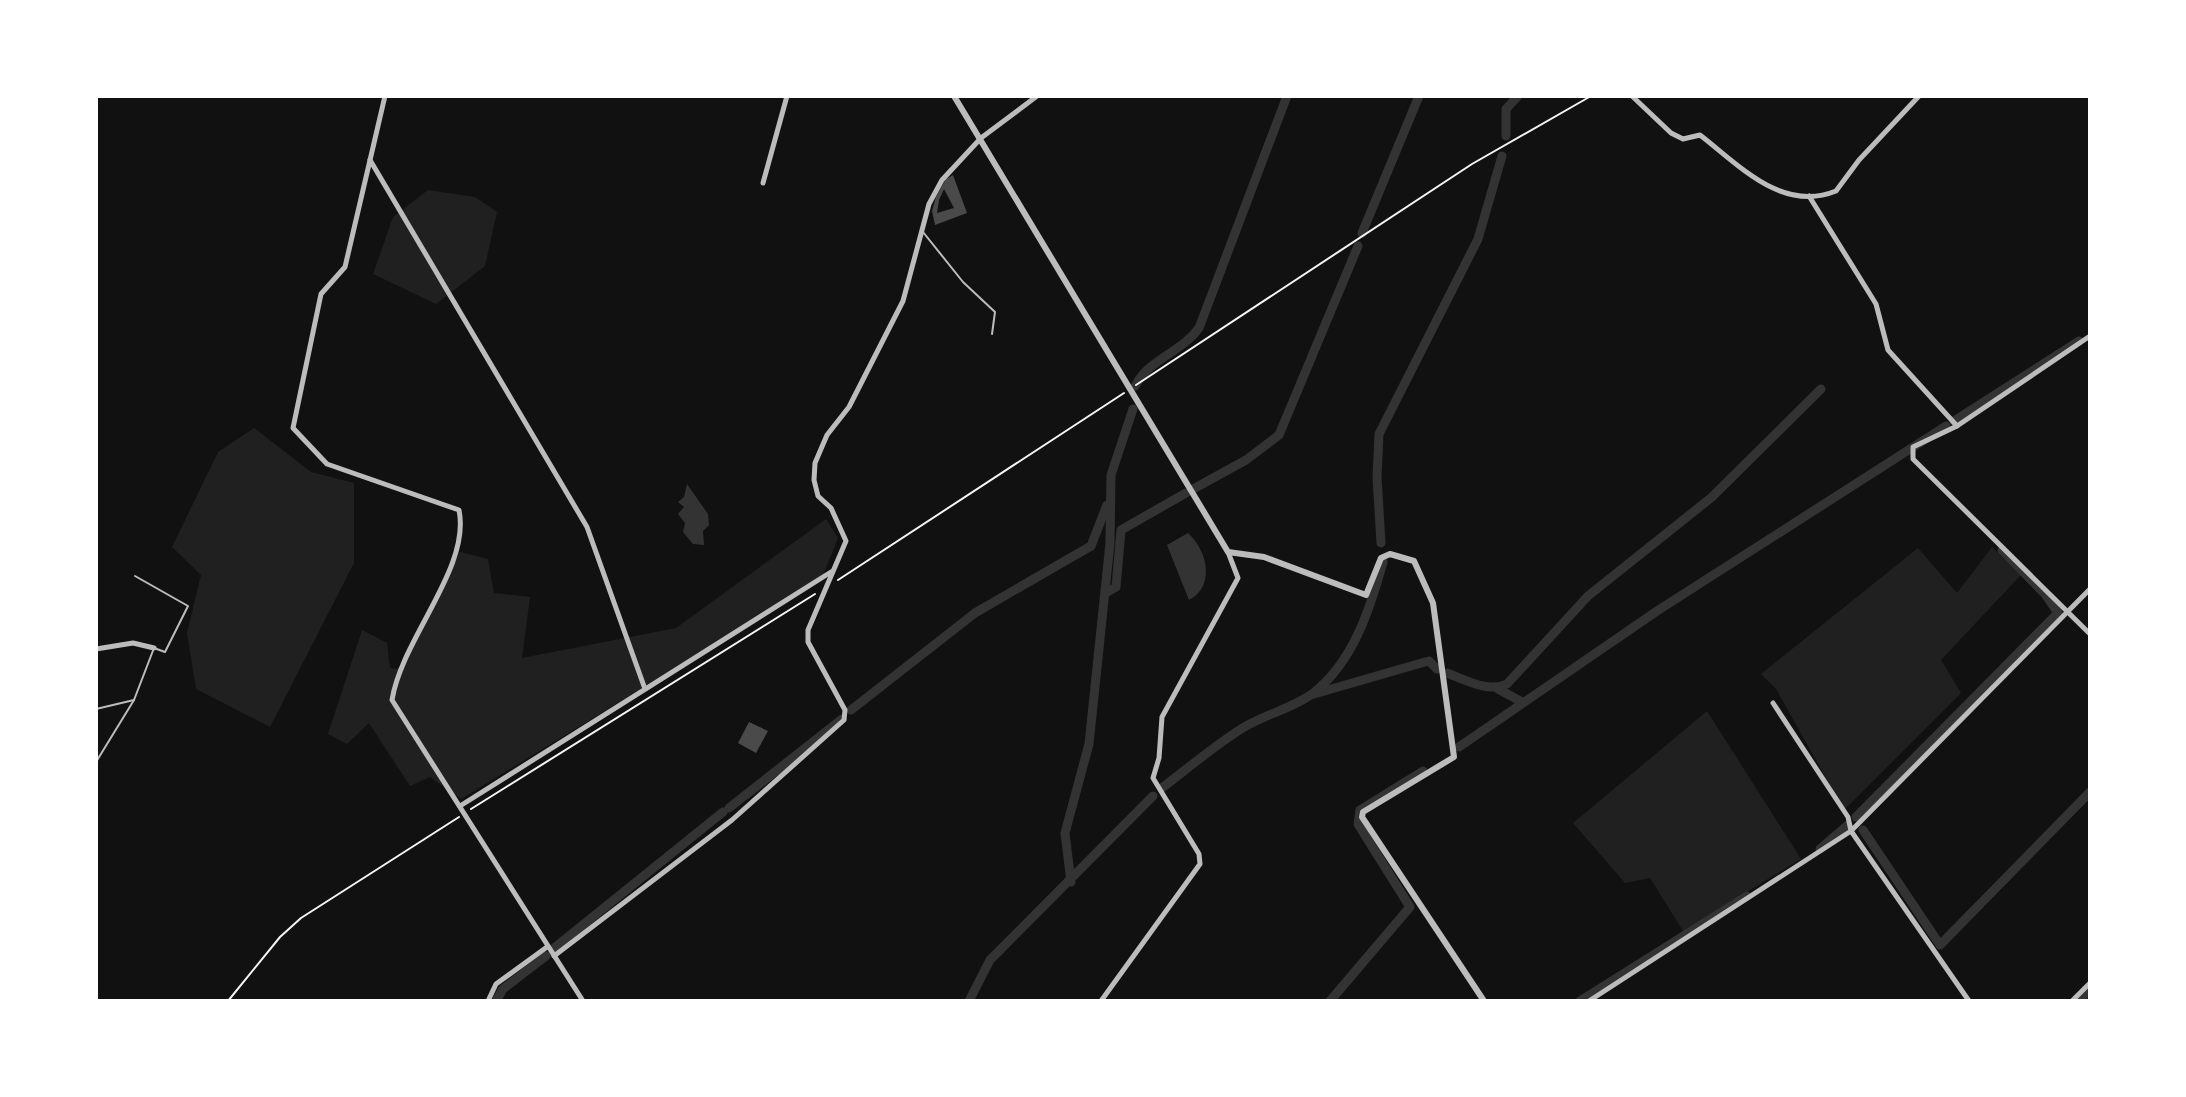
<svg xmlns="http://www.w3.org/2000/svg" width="2186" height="1097" viewBox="0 0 2186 1097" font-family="Roboto,sans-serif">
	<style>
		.green { fill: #202020 }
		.water { fill: #333 }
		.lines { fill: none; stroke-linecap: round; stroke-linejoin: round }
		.canal { stroke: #333; stroke-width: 9 }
		.building { fill: #4a4a4a; fill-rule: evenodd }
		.path { stroke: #f5f5f5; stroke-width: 2 }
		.service { stroke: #bcbcbc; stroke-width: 2 }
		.minor { stroke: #bcbcbc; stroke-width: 5 }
		.tertiary { stroke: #bcbcbc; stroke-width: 6 }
	</style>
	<rect width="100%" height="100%" fill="#111"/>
	<g class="green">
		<polygon points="428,190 475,197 497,212 485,266 436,304 373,274 393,217"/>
		<polygon points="254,428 311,472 354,483 354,563 270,727 196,689 187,633 201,575 172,547 218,452"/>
		<polygon points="826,519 838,538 822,578 461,799 430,777 410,786 369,723 347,744 328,734 362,630 387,643 390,668 400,669 460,552 488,559 494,593 530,597 522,658 676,628"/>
		<polygon points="1992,547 2021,575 1941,660 1961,693 1844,810 1776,689 1761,674 1918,548 1957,593"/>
		<polygon points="1707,711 1801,859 1683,931 1650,878 1625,883 1573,823"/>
	</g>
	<g class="water">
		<polygon points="687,484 708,514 709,525 703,531 704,545 693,544 683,532 685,523 678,514 684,507 678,502 684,497"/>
		<path d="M1188,533c19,17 28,53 1,67l-22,-55z"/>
	</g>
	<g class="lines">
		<g class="canal">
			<polyline points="1506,136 1506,109 1518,96"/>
			<polyline points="1362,233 1419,96"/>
			<path d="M1135,386c15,-28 46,-33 64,-58l88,-232"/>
			<polyline points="1954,421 2079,341"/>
			<polyline points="1195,488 1246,460 1279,435 1358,246"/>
			<polyline points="1381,543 1377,477 1379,434 1478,239 1502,156"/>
			<polyline points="1106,593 1116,587 1121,530 1186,493"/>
			<path d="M1447,673c19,7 41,20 60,11l81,-88 124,-99 109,-108"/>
			<polyline points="1498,689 1522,702"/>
			<polyline points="1314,694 1425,662 1429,661 1437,669"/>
			<polyline points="851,710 975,613 1091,546 1107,505"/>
			<polyline points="1459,747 1657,611 1946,426"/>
			<path d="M1162,788c26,-20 51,-41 79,-59 22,-14 50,-20 71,-35 41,-31 58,-85 71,-132"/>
			<polyline points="729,808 842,719"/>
			<polyline points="1856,817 2058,613 2045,594 2002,550"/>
			<polyline points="1863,830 1940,945 2090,792"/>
			<polyline points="1820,849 1848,825"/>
			<polyline points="1071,882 1065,833 1089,744 1110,543 1111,475 1133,409"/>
			<polyline points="553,949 723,812"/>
			<polyline points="496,1001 503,989 546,956"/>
			<polyline points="969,1001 990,960 1153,796"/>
			<polyline points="1330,1001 1410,907 1358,824 1360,810 1423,771"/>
			<polyline points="1580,1001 1747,896"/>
			<polyline points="2078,1001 2090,989"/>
		</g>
	</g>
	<g class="building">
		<path d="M953,175l14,38 -32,12 -3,-14 4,-14 10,-18zM944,189l10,19 -17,5 2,-13z"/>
		<polygon points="749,722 768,731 756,753 738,743"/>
	</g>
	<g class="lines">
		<g class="path">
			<polyline points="1136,385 1472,164 1591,96"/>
			<polyline points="838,580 1124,393"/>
			<polyline points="471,809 815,594"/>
			<polyline points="228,1001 280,937 301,918 459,817"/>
		</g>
		<g class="service">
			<polyline points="923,232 963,282 995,312 992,334"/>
			<polyline points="96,709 134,700"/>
			<polyline points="96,762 134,700 154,648 165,652 188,606 135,576"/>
		</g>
		<g class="minor">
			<path d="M385,96l-40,171 -24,27 -28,134 34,36 132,46c12,58 -57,128 -67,190l191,301"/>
			<path d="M1632,96l39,37 12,6 17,-4c39,30 82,78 136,56l23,-31 60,-64"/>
			<polyline points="370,160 587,527 645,689"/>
			<polyline points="763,183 787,96"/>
			<polyline points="1809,196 1876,304 1888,350 1957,426 1913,447 1913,459 2090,634"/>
			<polyline points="1957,426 2090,336"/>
			<polyline points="96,649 133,643 154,648"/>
			<polyline points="1773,703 1848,817 1851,831 1969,1001"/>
			<polyline points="460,806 831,572"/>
			<polyline points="554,956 732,820 844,720 845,710 808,642 808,630 846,541 831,508 818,496 814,480 815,463 827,435 849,407 903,301 929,204 942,180 981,138 1037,96"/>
			<polyline points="488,1001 496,984 547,947"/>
			<polyline points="1101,1001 1200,864 1199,854 1153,778 1159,758 1162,717 1238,578 1228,552"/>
			<polyline points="1589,1001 1851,831 2090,589"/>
			<polyline points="2072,1001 2090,983"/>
		</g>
		<polyline class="tertiary" points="954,96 1228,552 1264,557 1366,595 1381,558 1390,554 1414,561 1433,603 1454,757 1363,812 1362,817 1484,1001"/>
	</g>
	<rect width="2186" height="1097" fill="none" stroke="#ffffff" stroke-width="196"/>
</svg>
